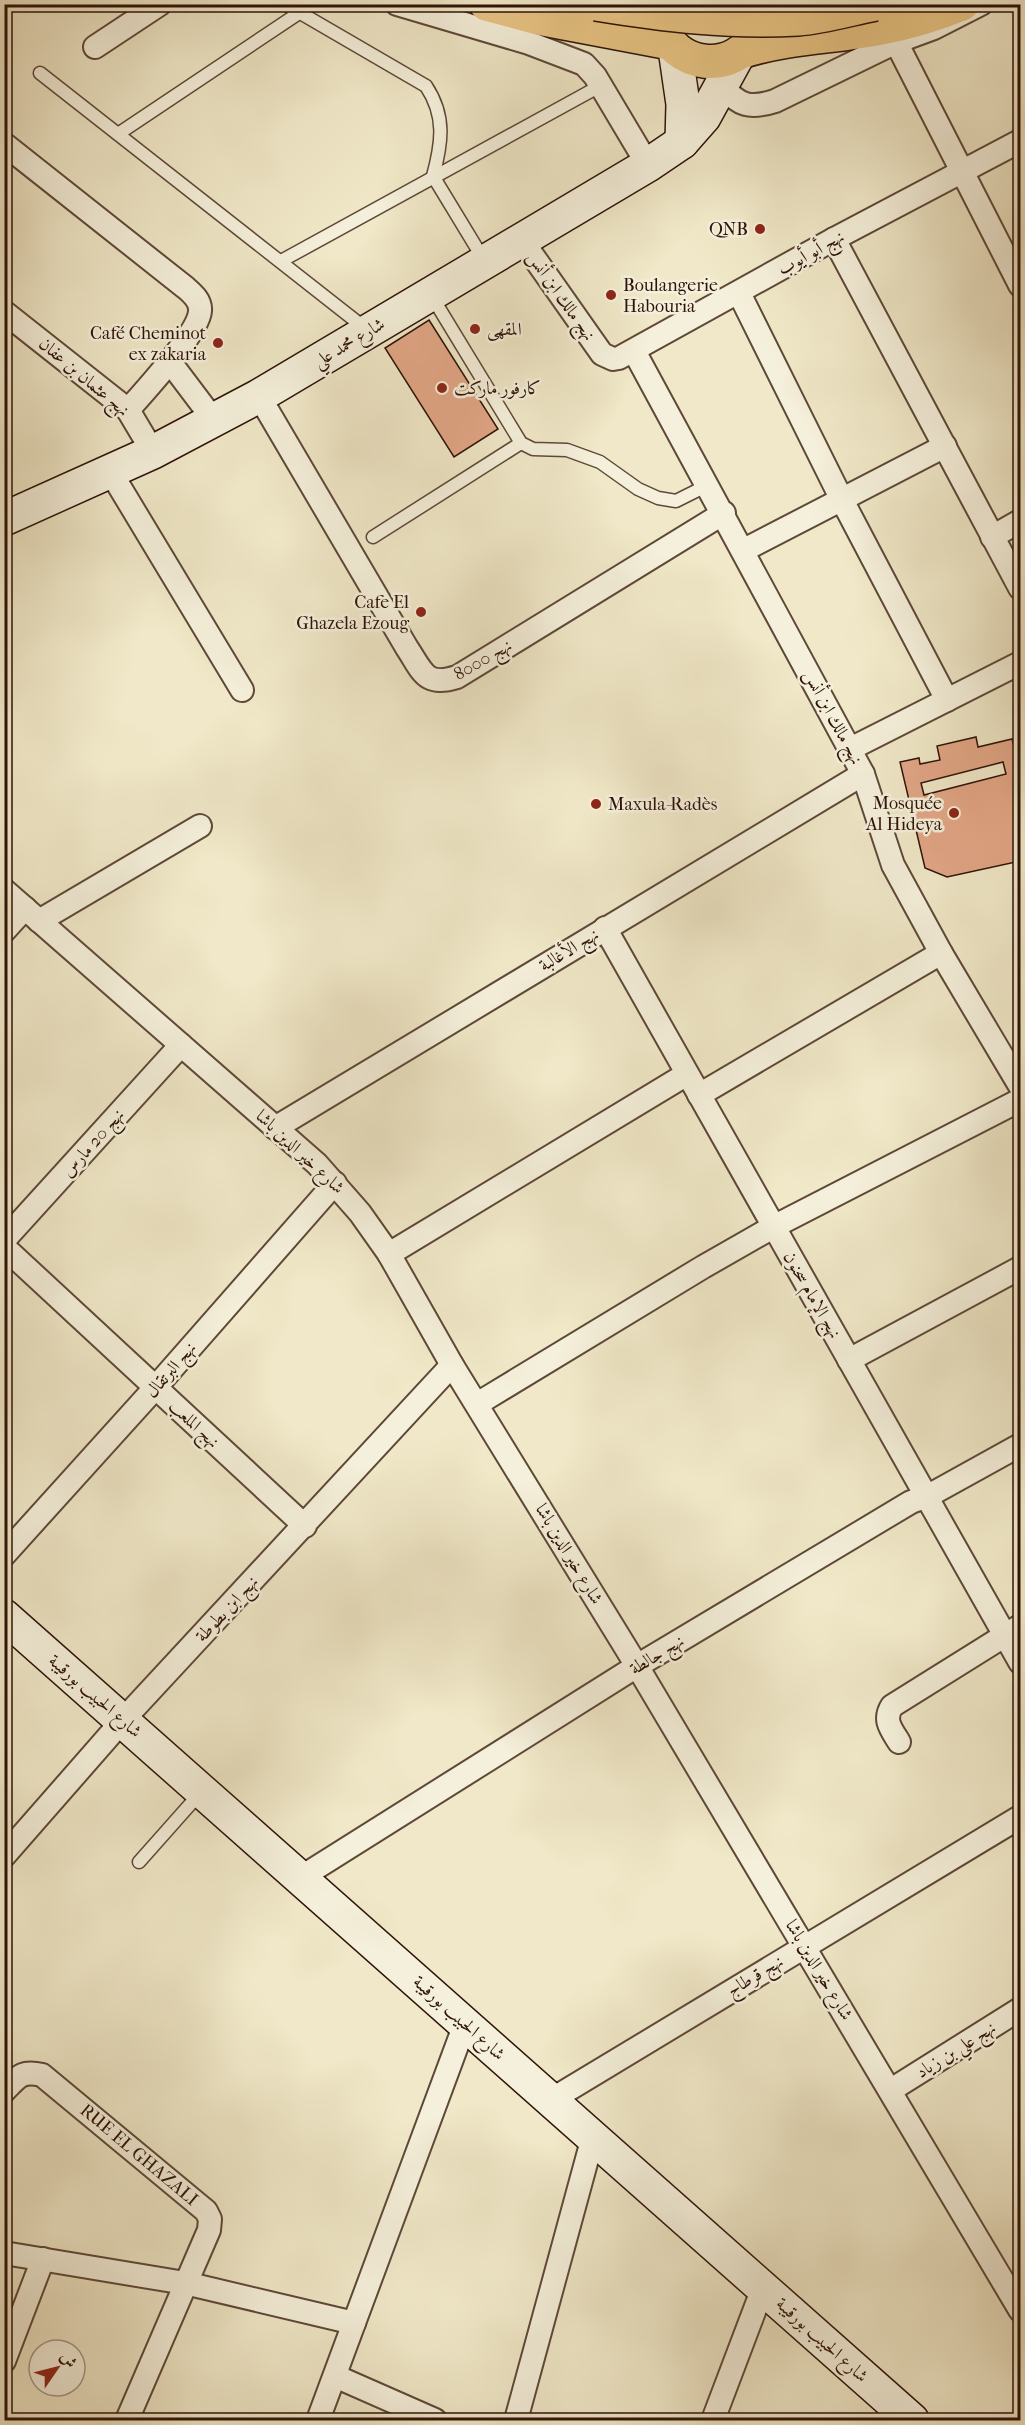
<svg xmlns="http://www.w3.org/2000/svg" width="1025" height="2425" viewBox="0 0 1025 2425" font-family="'IM FELL French Canon',Amiri,serif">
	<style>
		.building { fill: #e2a686; stroke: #2d1208; stroke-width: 1.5; fill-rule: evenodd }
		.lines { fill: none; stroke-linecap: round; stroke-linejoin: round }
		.lane-casing { stroke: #5e4838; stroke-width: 15 }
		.street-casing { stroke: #5e4838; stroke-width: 26 }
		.secondary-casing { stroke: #2d1208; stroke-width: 36 }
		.highway-casing { stroke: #2d1208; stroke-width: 36 }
		.lane { stroke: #f5f0db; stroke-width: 12 }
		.street { stroke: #f5f0db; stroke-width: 22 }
		.secondary { stroke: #f5f0db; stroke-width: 33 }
		.highway { stroke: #e8c484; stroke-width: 33 }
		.highway-bridge-casing { stroke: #2d1208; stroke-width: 36; stroke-linecap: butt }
		.highway-bridge { stroke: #e8c484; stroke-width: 33 }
		.poi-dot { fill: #8f2418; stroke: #f5f0db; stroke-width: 2 }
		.labels { text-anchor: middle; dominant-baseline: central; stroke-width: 5; stroke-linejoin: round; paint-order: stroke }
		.poi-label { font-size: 18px; fill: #2d1208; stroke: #f5f0db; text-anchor: end }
		.street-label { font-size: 18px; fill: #2d1208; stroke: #f5f0db }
	</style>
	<rect width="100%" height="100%" fill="#f0e8c8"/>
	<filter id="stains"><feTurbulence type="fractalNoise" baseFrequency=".00333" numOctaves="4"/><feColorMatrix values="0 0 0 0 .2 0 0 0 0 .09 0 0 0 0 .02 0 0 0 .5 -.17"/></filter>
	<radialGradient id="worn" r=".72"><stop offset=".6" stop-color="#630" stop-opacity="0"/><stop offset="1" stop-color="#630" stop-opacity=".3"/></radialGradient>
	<g class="building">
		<polygon points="429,320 498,429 454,457 385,348"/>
		<path d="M976,737l2,10 34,-8 8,32v90l-73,16 -22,-9 -25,-106 19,-4 1,6 20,-4 -3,-14zM1003,762l3,12 -82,21 -3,-12z"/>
	</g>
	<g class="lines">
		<g class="lane-casing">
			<g id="lane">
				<path d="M285,4l141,82c20,30 16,57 7,90l51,84"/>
				<polyline points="40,73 366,329"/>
				<polyline points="118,134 299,13"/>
				<polyline points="281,261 600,86"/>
				<polyline points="431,295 521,443 533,449 567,450 600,462 638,489 658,498 676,501 706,486"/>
				<polyline points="373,537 521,443"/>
				<polyline points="139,1862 202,1791"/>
			</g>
		</g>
		<g class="street-casing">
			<g id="street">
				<polyline points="397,4 529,43 584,64 595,76 648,165"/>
				<polyline points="896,42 1020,285"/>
				<polyline points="95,47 160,4"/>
				<path d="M722,86c17,20 28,23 53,15l121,-59 38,-14 47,-24"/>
				<path d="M4,144l182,144c7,6 15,13 14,23 -1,21 -56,81 -72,99"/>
				<polyline points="521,239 602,354 613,359 619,358 834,239 1020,141"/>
				<polyline points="834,239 1020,588"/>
				<polyline points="739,293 842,500 947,700"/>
				<polyline points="4,312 128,410 153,452"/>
				<polyline points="634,351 863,774 893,865 941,953 1020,1086"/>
				<polyline points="170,362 213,419"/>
				<path d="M259,396l148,252c16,24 18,39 50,29l267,-164"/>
				<polyline points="110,471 242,690"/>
				<polyline points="992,537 1020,521"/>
				<polyline points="744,550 945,446"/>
				<polyline points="850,749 1020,663"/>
				<polyline points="4,890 317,1164 360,1213 389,1254 452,1365 637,1666 1020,2310"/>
				<polyline points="39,921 200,826"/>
				<polyline points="605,928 1020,1662"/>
				<polyline points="4,931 25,908"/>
				<polyline points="699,1095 941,953"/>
				<polyline points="275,1128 863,774"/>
				<polyline points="4,1240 181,1045"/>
				<polyline points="4,1247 305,1526"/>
				<polyline points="389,1254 687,1074"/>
				<polyline points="849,1360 1020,1268"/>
				<polyline points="477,1404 703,1267 773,1227 1020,1100"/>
				<polyline points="4,1555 155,1388 335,1183"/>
				<path d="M899,1742c-8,-13 -16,-22 -7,-36l128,-80"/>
				<polyline points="4,1856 123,1720 452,1365"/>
				<polyline points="300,1878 637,1666 911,1502 928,1496 1020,1445"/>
				<polyline points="891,2090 1020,2009"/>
				<path d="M4,2091c14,-14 17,-21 38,-16l164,136 4,8 -1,11 -82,190"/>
				<polyline points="551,2100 1020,1817"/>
				<polyline points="4,2253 185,2283 354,2323"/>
				<polyline points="4,2361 43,2259"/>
				<polyline points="335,2376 435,2420"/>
				<polyline points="318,2420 465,2024"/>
				<polyline points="516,2420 593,2137"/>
				<polyline points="713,2420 763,2288"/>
			</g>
		</g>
		<g class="secondary-casing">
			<g id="secondary">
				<polyline points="675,49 683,104 682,142"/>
				<polyline points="4,519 153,452 259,396 648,165 682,142 704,117 738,55"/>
				<polyline points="4,1616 912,2420"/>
			</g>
		</g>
		<g class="highway-casing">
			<g id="highway">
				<polyline points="486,4 538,18 670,43"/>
				<path d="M660,23c13,46 75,53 97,9"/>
				<path d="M744,51c45,-14 92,-14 137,-23 28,-5 54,-13 81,-24"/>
			</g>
		</g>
		<use href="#lane" class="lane"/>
		<use href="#street" class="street"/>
		<use href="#secondary" class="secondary"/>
		<use href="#highway" class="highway"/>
		<g class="highway-bridge-casing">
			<path id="highway-bridge" d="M596,4c67,11 133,19 202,15 26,-2 52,-10 77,-15"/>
		</g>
		<use href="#highway-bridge" class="highway-bridge"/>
	</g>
	<g class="poi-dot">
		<circle cx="760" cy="229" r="6"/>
		<circle cx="611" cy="295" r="6"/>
		<circle cx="475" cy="329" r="6"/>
		<circle cx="218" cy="343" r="6"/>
		<circle cx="442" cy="388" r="6"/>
		<circle cx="421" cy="612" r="6"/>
		<circle cx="596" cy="804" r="6"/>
		<circle cx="954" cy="813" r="6"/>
	</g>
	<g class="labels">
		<g class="poi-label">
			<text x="748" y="229">QNB</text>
			<text x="623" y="285" text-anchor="start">Boulangerie<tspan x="623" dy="21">Habouria</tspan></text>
			<text x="487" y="329" text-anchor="start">المقهى</text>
			<text x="206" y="333">Café Cheminot<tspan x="206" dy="21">ex zakaria</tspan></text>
			<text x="454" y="388" text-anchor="start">كارفور ماركت</text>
			<text x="409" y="602">Cafe El<tspan x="409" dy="21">Ghazela Ezoug</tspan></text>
			<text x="942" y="803">Mosquée<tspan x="942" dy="21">Al Hideya</tspan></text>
			<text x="608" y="804" text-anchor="start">Maxula-Radès</text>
		</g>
		<g class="street-label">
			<text transform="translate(811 253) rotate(-29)">نهج أبو أيوب</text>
			<text transform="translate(561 296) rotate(55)">نهج مالك ابن أنس</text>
			<text transform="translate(349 343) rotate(-31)">شارع محمد علي</text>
			<text transform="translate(84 377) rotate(40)">نهج عثمان بن عفان</text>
			<text transform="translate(483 660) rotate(-30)">نهج 8000</text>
			<text transform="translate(833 717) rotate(62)">نهج مالك ابن أنس</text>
			<text transform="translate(569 950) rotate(-31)">نهج الأغالبة</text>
			<text transform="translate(93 1143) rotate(-48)">نهج 20 مارس</text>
			<text transform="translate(300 1152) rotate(43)">شارع خير الدين باشا</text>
			<text transform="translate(812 1295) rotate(60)">نهج الإمام سحنون</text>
			<text transform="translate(171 1370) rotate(-49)">نهج البرتقال</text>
			<text transform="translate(194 1424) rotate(43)">نهج الملعب</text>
			<text transform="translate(569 1554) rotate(59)">شارع خير الدين باشا</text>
			<text transform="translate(227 1609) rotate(-47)">نهج ابن بطوطة</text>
			<text transform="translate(657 1655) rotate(-31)">نهج جالطة</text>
			<text transform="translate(95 1696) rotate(41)">شارع الحبيب بورقيبة</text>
			<text transform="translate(819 1970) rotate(59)">شارع خير الدين باشا</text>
			<text transform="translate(755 1976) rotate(-31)">نهج قرطاج</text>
			<text transform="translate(459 2018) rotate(42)">شارع الحبيب بورقيبة</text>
			<text transform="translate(956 2050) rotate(-32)">نهج علي بن زياد</text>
			<text transform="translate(139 2155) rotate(40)">RUE EL GHAZALI</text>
			<text transform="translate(822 2340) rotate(42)">شارع الحبيب بورقيبة</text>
		</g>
	</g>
	<rect width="1025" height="2425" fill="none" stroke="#f0e8c8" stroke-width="24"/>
	<rect x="6" y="6" width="1013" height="2413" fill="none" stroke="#2d1208" stroke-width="3"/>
	<rect x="12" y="12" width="1001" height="2401" fill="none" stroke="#2d1208" stroke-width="1.5"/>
	<g transform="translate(57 2368) rotate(55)"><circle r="28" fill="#f5f0db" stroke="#a59787" stroke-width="1.5"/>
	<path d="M0-4.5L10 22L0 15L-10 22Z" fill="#8f2418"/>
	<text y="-9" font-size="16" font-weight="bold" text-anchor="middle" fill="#2d1208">ش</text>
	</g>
	<rect width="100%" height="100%" filter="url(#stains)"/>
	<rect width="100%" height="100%" fill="url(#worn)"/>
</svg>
